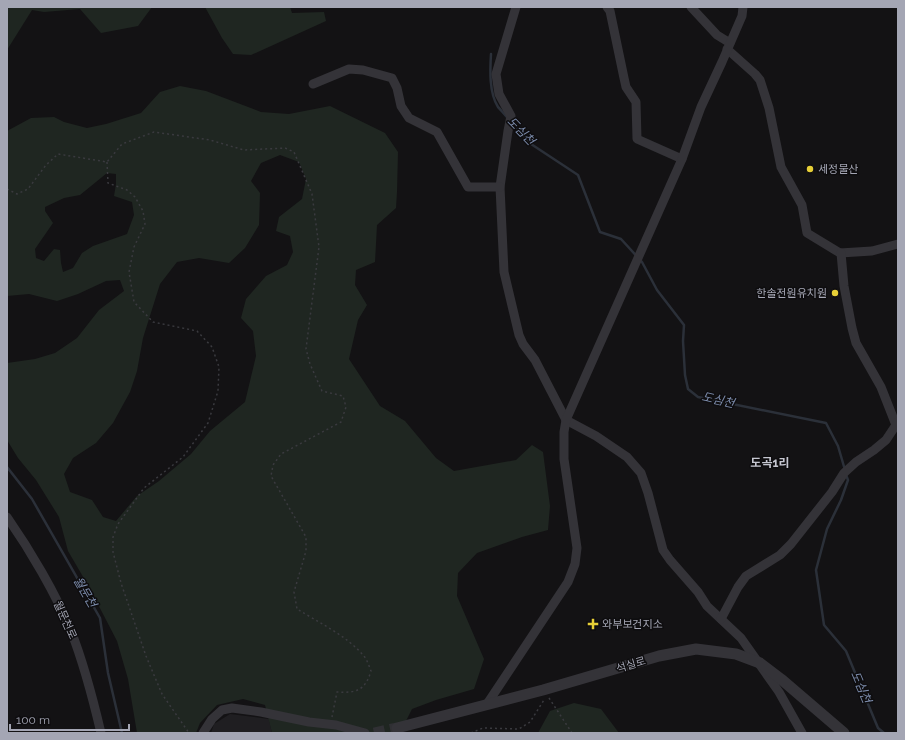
<svg xmlns="http://www.w3.org/2000/svg" width="905" height="740" viewBox="0 0 905 740" font-family="Raleway,'Noto Sans KR',sans-serif">
	<style>
		.built { fill: #1f1e21 }
		.green { fill: #1f2621; fill-rule: evenodd }
		.lines { fill: none; stroke-linecap: round; stroke-linejoin: round }
		.stream { stroke: #2b3039; stroke-width: 2.5 }
		.tertiary-tunnel { stroke: #303034; stroke-width: 11; stroke-dasharray: 11 5.5; stroke-linecap: butt }
		.path { stroke: #3a3a3f; stroke-width: 1.5; stroke-dasharray: 2 3; stroke-linecap: butt }
		.minor { stroke: #343338; stroke-width: 9 }
		.tertiary { stroke: #343338; stroke-width: 11 }
		.poi-dot { fill: #e7cf37; stroke: #0e0d0f; stroke-width: 1.5 }
		.labels { text-anchor: middle; dominant-baseline: central; stroke-width: 3; stroke-linejoin: round; paint-order: stroke }
		.poi-label { font-size: 11px; fill: #a4a6b4; stroke: #0e0d0f; text-anchor: start }
		.street-label { font-size: 11px; fill: #a4a6b4; stroke: #0e0d0f }
		.water-label { font-size: 12px; font-style: italic; fill: #7d8dad; stroke: #0e0d0f }
		.neighbourhood-label { font-size: 12px; font-weight: bold; fill: #c5c6d0; stroke: #0e0d0f }
	</style>
	<rect width="100%" height="100%" fill="#131214"/>
	<polygon class="built" points="230,714 269,719 272,733 211,733 214,724"/>
	<g class="green">
		<polygon points="7,7 152,7 138,26 101,33 80,9 44,12 32,10 7,50"/>
		<polygon points="205,7 290,7 292,13 324,12 326,21 251,55 233,54 222,38"/>
		<path d="M180,86l26,5 55,21 28,2 41,-8 55,27 13,19 -1,40 -1,16 -19,17 -2,37 -19,8 -1,15 12,20 -9,15 -9,39 31,47 25,15 31,37 18,13 62,-11 16,-15 11,7 7,54 -2,24 -26,7 -45,16 -19,20 -1,23 27,63 -10,30 -38,11 -24,9 -12,24h-128l-7,-28 -22,-6 -26,6 -17,18 -4,10h-59l-9,-54 -11,-38 -28,-54 -21,-36 -9,-34 -23,-37 -18,-22 -11,-18v-77l28,-4 20,-6 22,-15 22,-28 25,-19 -4,-11 -14,1 -28,13 -21,7 -28,-7 -22,2v-165l24,-13 23,-1 10,5 23,6 19,-4 35,-11 19,-21zM280,155l19,7 7,17 -4,20 -23,18 -3,14 14,5 3,16 -6,13 -21,11 -20,23 -5,19 12,13 3,25 -11,46 -35,29 -19,23 -32,27 -22,15 -21,25 -13,-4 -11,-17 -22,-8 -6,-18 9,-16 23,-15 17,-20 17,-31 7,-21 6,-33 17,-54 17,-22 22,-4 30,5 16,-15 14,-23 1,-32 -9,-12 10,-18zM107,173l9,1v10l-2,12 18,6 2,13 -7,19 -34,12 -11,7 -9,15 -10,4 -2,-9 -1,-13 -6,-1 -10,12 -8,-3 -1,-9 18,-26 -8,-12v-4l19,-9 16,-3z"/>
		<polygon points="574,703 601,709 619,733 538,733 550,711"/>
	</g>
	<g class="lines">
		<g class="stream">
			<path d="M491,54c-1,16 -2,39 7,53 3,3 6,7 9,10"/>
			<polyline points="512,122 531,144 578,175 600,232 621,239 642,262 657,290 684,325 683,341 685,375 688,389 698,397 826,423 838,446 845,470"/>
			<polyline points="7,467 32,499 100,618 108,673 122,733"/>
			<polyline points="846,475 848,480 841,500 827,529 816,570 824,625 846,651 878,728 884,733"/>
		</g>
		<polyline class="tertiary-tunnel" points="374,733 397,728"/>
		<g class="path">
			<polyline points="107,162 108,183 127,190 135,197 143,211 145,224 134,247 129,272 134,302 153,322 197,331 212,347 219,367 218,391 208,423 183,457 144,488 118,524 113,537 113,552 121,583 146,656 162,694 189,733"/>
			<path d="M7,189l10,5 11,-5 18,-24 12,-11 49,8 15,-18 32,-12 56,8 34,10 41,-2 9,4 18,42 7,53 -13,102 4,15 12,27 21,5 3,11 -5,15 -60,32 -8,11 -2,11 35,61v14l-12,41 3,17c21,13 50,27 66,46 4,4 6,11 8,16 -6,20 -15,22 -34,21l-5,25"/>
			<polyline points="549,698 572,733"/>
			<polyline points="471,733 483,728 519,729 530,722 544,700"/>
		</g>
		<g class="minor">
			<polyline points="516,7 496,74 499,94 511,116 508,131 500,187 504,272 519,335 523,344 535,360 566,420 596,436 627,457 641,473 648,493 663,550 670,560 698,592 707,606 741,638 779,692 802,733"/>
			<polyline points="607,7 610,11 624,78 626,87 636,102 637,139 682,159"/>
			<polyline points="691,7 717,35 730,43"/>
			<polyline points="727,49 755,74 760,80 769,108 781,167 802,205 807,233 840,253 872,251 898,244"/>
			<polyline points="313,84 349,69 363,70 392,78 397,88 401,106 409,118 437,132 468,187 500,187"/>
			<polyline points="841,253 844,286 852,328 856,343 881,387 896,425"/>
			<path d="M7,517c23,33 49,77 64,114 13,33 22,68 30,102"/>
			<polyline points="721,619 738,587 746,576 780,555 791,544 832,492 844,473 856,462 874,450 886,440 898,422"/>
			<polyline points="487,704 568,582 575,564 577,548 564,459 564,432 566,420 682,159 701,107 722,62 742,16 743,7"/>
			<polyline points="203,733 212,719 222,710 232,708 261,712 309,722 336,725 365,733"/>
		</g>
		<polyline class="tertiary" points="397,728 543,690 659,656 696,649 736,654 760,663 781,679 844,733"/>
	</g>
	<g class="poi-dot">
		<circle cx="810" cy="169" r="4"/>
		<circle cx="835" cy="293" r="4"/>
		<path d="M591 618h4v4h4v4h-4v4h-4v-4h-4v-4h4z"/>
	</g>
	<g class="labels">
		<g class="poi-label">
			<text x="818" y="169">세정물산</text>
			<text x="827" y="293" text-anchor="end">한솔전원유치원</text>
			<text x="602" y="624">와부보건지소</text>
		</g>
		<g class="street-label">
			<text transform="translate(65 620) rotate(66)">월문천로</text>
			<text transform="translate(631 665) rotate(-17)">석실로</text>
		</g>
		<g class="water-label">
			<text transform="translate(521 131) rotate(46)">도심천</text>
			<text transform="translate(718 400) rotate(13)">도심천</text>
			<text transform="translate(85 592) rotate(60)">월문천</text>
			<text transform="translate(861 687) rotate(67)">도심천</text>
		</g>
		<g class="neighbourhood-label">
			<text x="770" y="463">도곡1리</text>
		</g>
	</g>
	<rect width="905" height="740" fill="none" stroke="#a4a6b4" stroke-width="16"/>
	<path d="M10 724v6h119v-6" fill="none" stroke="#a4a6b4" stroke-width="2"/>
	<text x="16" y="724" font-size="12" fill="#a4a6b4" stroke="#0e0d0f" stroke-width="3" paint-order="stroke">100 m</text>
</svg>
